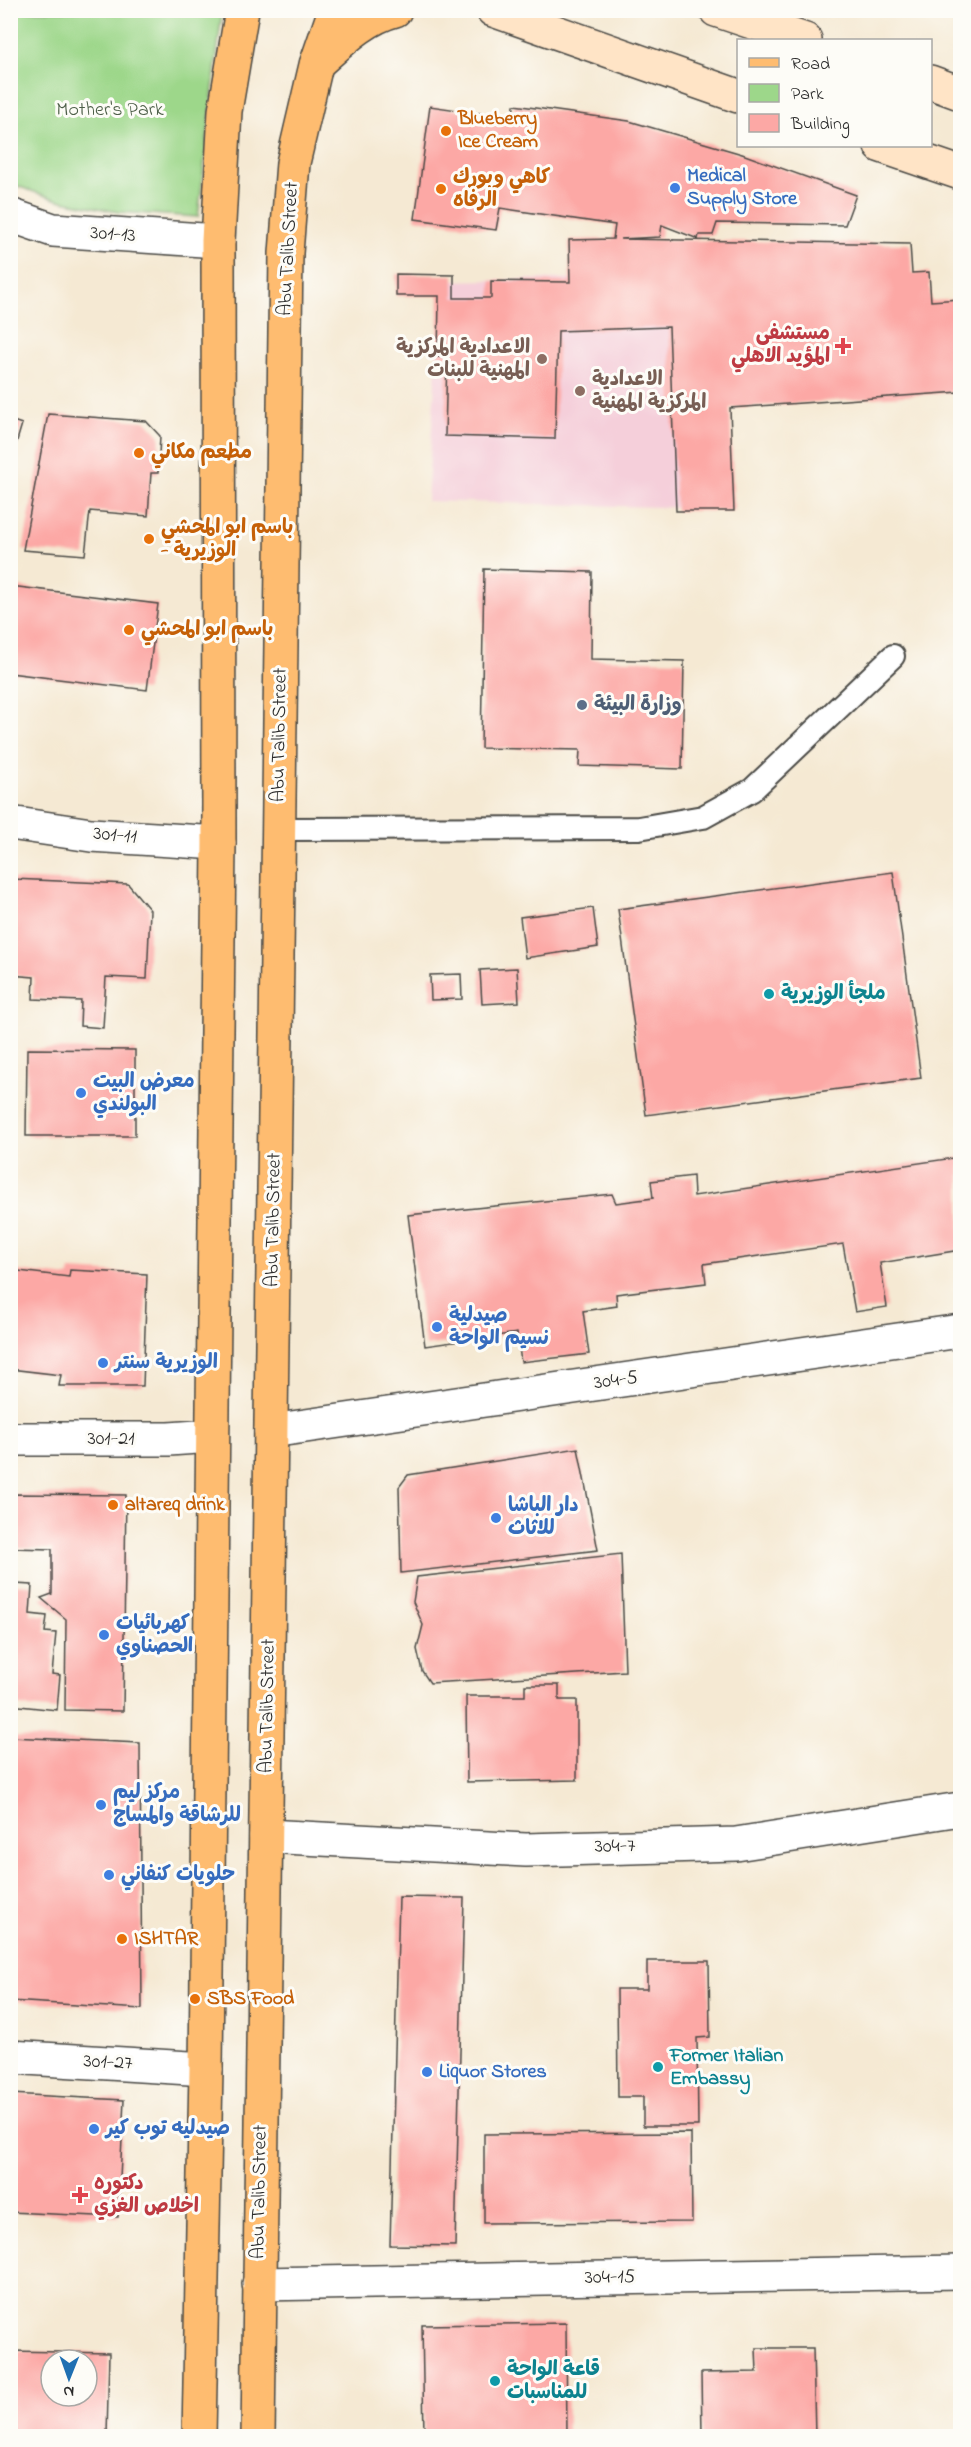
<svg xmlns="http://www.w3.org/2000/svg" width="971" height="2447" viewBox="0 0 971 2447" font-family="'Indie Flower','Playpen Sans Arabic',sans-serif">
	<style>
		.built { fill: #f5cfda }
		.green { fill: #9dd78a; stroke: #64815a; stroke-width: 1.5 }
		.building { fill: #fca8a5; fill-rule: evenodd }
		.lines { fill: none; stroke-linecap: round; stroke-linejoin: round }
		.lane-casing { stroke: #494844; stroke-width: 26 }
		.street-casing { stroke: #494844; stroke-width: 36 }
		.secondary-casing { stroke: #494844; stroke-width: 36 }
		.primary-casing { stroke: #494844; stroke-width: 36 }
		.lane { stroke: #fff; stroke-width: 22 }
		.street { stroke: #fff; stroke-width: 33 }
		.secondary { stroke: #ffe4c6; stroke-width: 33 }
		.primary { stroke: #febc70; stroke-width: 33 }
		.food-dot { fill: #e8710a; stroke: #fdfcf7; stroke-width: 2 }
		.shop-dot { fill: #3f7fe0; stroke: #fdfcf7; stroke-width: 2 }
		.health-dot { fill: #e0444e; stroke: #fdfcf7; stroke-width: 2 }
		.education-dot { fill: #8d6e63; stroke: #fdfcf7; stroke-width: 2 }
		.service-dot { fill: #5c6f8a; stroke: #fdfcf7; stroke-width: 2 }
		.culture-dot { fill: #0f9aa8; stroke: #fdfcf7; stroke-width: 2 }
		.labels { text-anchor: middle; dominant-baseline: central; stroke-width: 6; stroke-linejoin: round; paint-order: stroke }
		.park-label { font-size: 20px; fill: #4d5f48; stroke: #fdfcf7 }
		.food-label { font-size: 20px; font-weight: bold; fill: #c56008; stroke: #fdfcf7; text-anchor: start }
		.shop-label { font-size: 20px; font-weight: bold; fill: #366cbe; stroke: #fdfcf7; text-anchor: start }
		.street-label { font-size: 20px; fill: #2b2b2b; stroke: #fdfcf7 }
		.health-label { font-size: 20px; font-weight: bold; fill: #be3a42; stroke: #fdfcf7; text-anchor: end }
		.education-label { font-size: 20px; font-weight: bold; fill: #785e54; stroke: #fdfcf7; text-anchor: end }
		.service-label { font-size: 20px; font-weight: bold; fill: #4e5e75; stroke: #fdfcf7; text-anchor: start }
		.culture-label { font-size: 20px; font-weight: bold; fill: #0d838f; stroke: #fdfcf7; text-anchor: start }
	</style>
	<rect width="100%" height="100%" fill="#fdfcf7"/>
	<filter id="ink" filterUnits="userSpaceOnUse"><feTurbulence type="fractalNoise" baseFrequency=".0167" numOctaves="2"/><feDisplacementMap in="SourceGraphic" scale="12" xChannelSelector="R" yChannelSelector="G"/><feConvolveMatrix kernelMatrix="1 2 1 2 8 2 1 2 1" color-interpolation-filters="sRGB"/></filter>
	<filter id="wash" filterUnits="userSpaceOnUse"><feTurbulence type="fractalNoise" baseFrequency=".008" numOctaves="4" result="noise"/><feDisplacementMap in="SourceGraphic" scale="24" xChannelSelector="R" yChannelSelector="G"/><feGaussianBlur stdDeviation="1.35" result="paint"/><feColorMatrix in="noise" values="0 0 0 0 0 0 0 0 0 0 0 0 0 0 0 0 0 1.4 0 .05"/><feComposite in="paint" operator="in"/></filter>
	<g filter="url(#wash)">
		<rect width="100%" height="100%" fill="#f5e9d3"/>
		<polygon class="built" points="716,276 733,509 427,501 442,281"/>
		<polygon class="green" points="11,11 222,11 198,217 118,212 58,200 11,184"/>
		<g id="blocks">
			<g class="building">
				<polygon points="514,105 629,121 742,154 856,195 845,225 717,223 713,235 699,235 698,239 662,225 660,237 620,239 910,244 912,273 929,272 931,301 960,299 960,392 730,408 734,511 676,511 669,327 558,331 555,439 445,436 447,358 438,357 439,296 396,296 396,274 454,275 454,298 491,298 491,281 570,282 569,240 613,239 615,225 500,208 496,230 415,219 430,106 513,118"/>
				<polygon points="48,414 146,421 160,436 158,473 151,473 148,516 90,511 85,555 23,550"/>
				<polygon points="10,420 22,424 11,461 10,461"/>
				<polygon points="484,569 592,572 591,659 684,661 682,769 579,766 580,750 481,748"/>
				<polygon points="10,586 158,604 147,690 10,673"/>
				<polygon points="893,872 921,1078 646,1115 618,909"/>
				<polygon points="12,879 128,884 150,910 147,979 106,977 103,1028 80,1026 81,1001 33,999 34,977 10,975"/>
				<polygon points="593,908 598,947 525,958 520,917"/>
				<polygon points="517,968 519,1002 482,1004 480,970"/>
				<polygon points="461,974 462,999 431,1000 430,975"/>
				<polygon points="27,1049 135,1050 135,1136 26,1136"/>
				<polygon points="960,1157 960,1250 880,1263 887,1307 855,1312 843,1244 704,1264 706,1283 616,1294 617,1306 583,1311 589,1354 521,1362 517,1333 425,1346 408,1215 612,1194 616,1203 653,1198 651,1181 693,1176 694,1196"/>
				<polygon points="10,1270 69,1277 70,1270 147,1274 143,1386 59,1386 61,1375 10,1369"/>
				<polygon points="578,1448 598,1550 401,1573 399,1487 408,1475"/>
				<polygon points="10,1494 126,1495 123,1711 65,1710 66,1619 41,1598 52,1594 52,1549 10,1548"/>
				<polygon points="621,1554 625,1671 430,1683 422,1671 417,1649 423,1625 413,1602 417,1577"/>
				<polygon points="10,1569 16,1569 15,1584 32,1585 30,1614 47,1616 45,1632 56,1633 52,1674 60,1675 57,1710 10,1705"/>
				<polygon points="525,1685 559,1685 559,1700 577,1700 577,1780 467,1782 466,1696 525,1696"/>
				<polygon points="10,1737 140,1743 142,2009 10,2001"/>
				<polygon points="399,1897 464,1898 455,2246 390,2245"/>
				<polygon points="647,1961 709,1961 710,2037 697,2038 698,2126 643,2126 643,2097 618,2097 617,1989 647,1989"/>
				<polygon points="10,2094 124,2100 118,2217 10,2212"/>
				<polygon points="691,2133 692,2222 484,2223 484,2134"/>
				<polygon points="566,2323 567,2436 424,2436 422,2325"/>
				<polygon points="756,2348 813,2348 815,2436 702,2436 701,2373 757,2372"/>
				<path d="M10,2351l99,2 -2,83h-97zM51,2360h36v36h-36z"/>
			</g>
		</g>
	</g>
	<g filter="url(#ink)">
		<use href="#blocks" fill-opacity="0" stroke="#494844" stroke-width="1.5"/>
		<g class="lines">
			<g class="lane-casing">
				<polyline id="lane" points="279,829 639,828 703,817 752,790 893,656"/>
			</g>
			<g class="street-casing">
				<g id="street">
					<polyline points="10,215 53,230 218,241"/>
					<polyline points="10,823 91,835 219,843"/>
					<polyline points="271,1431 960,1331"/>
					<polyline points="10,1439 169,1439 212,1436"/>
					<polyline points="266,1836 526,1850 736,1844 960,1809"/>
					<polyline points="10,2057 206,2069"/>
					<polyline points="259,2284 960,2272"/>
				</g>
			</g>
			<g class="secondary-casing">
				<g id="secondary">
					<polyline points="493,10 738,96"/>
					<polyline points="716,10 805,40"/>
					<polyline points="930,82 960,93"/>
					<polyline points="881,146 960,173"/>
				</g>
			</g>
			<g class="primary-casing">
				<g id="primary">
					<path d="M317,63c23,-20 47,-45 78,-53"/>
					<polyline points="199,2436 206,2069 219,843 218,241 225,111 242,10"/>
					<polyline points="258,2436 286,253 293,163 316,65 335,10"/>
				</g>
			</g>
			<use href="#lane" class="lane"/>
			<use href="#street" class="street"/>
			<use href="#secondary" class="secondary"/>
			<use href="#primary" class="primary"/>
		</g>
	</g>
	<g class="food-dot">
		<circle cx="446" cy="131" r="6"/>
		<circle cx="441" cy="189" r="6"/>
		<circle cx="139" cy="453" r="6"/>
		<circle cx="149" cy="539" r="6"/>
		<circle cx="129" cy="630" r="6"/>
		<circle cx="113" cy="1505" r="6"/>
		<circle cx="122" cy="1939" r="6"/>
		<circle cx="195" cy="1999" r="6"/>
	</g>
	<g class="shop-dot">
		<circle cx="675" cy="188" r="6"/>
		<circle cx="81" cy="1093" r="6"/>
		<circle cx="437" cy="1327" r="6"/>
		<circle cx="103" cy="1363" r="6"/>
		<circle cx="496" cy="1518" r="6"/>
		<circle cx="104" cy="1635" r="6"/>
		<circle cx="101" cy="1805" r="6"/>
		<circle cx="109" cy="1875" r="6"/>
		<circle cx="427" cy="2072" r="6"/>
		<circle cx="94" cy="2129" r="6"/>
	</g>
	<g class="health-dot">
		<path d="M840 337h6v6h6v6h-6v6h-6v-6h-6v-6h6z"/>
		<path d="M77 2186h6v6h6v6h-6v6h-6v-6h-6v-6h6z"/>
	</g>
	<g class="education-dot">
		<circle cx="542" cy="359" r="6"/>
		<circle cx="580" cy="391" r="6"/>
	</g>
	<circle class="service-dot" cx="582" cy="705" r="6"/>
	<g class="culture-dot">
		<circle cx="769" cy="994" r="6"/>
		<circle cx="658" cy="2067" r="6"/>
		<circle cx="495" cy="2381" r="6"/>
	</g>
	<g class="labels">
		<g class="park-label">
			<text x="110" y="110">Mother's Park</text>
		</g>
		<g class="food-label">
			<text x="458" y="119">Blueberry<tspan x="458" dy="23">Ice Cream</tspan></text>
			<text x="453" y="178">كاهي وبورك<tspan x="453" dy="23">الرفاه</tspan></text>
			<text x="151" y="453">مطعم مكاني</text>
			<text x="161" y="528">باسم ابو المحشي<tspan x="161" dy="23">- الوزيرية</tspan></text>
			<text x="141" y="630">باسم ابو المحشي</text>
			<text x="125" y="1505">altareq drink</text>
			<text x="134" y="1939">ISHTAR</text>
			<text x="207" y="1999">SBS Food</text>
		</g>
		<g class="shop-label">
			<text x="687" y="176">Medical<tspan x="687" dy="23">Supply Store</tspan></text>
			<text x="93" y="1082">معرض البيت<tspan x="93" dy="23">البولندي</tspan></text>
			<text x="449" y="1316">صيدلية<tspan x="449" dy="23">نسيم الواحة</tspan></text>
			<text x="115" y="1363">الوزيرية سنتر</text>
			<text x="508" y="1506">دار الباشا<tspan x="508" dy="23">للاثاث</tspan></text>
			<text x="116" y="1624">كهربائيات<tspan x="116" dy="23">الحصناوي</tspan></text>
			<text x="113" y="1793">مركز ليم<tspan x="113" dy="23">للرشاقة والمساج</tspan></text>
			<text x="121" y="1875">حلويات كنفاني</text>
			<text x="439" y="2072">Liquor Stores</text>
			<text x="106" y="2129">صيدليه توب كير</text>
		</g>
		<g class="street-label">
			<text transform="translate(113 235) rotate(4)">301-13</text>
			<text transform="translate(289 249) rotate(-87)">Abu Talib Street</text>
			<text transform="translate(280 735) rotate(-89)">Abu Talib Street</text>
			<text transform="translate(115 836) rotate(5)">301-11</text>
			<text transform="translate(274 1220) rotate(-89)">Abu Talib Street</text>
			<text transform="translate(616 1381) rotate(-8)">304-5</text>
			<text x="111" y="1439">301-21</text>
			<text transform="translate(268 1706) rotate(-89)">Abu Talib Street</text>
			<text transform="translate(615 1847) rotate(-1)">304-7</text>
			<text transform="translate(108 2063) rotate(3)">301-27</text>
			<text transform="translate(260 2192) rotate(-89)">Abu Talib Street</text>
			<text transform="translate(610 2278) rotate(-1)">304-15</text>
		</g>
		<g class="health-label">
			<text x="830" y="334">مستشفى<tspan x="830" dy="23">المؤيد الاهلي</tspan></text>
			<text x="94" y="2184" text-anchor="start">دكتوره<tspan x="94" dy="23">اخلاص الغزي</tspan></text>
		</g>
		<g class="education-label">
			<text x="530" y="348">الاعدادية المركزية<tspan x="530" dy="23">المهنية للبنات</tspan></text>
			<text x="592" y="380" text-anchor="start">الاعدادية<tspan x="592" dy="23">المركزية المهنية</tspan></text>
		</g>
		<g class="service-label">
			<text x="594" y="705">وزارة البيئة</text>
		</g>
		<g class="culture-label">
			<text x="781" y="994">ملجأ الوزيرية</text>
			<text x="670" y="2056">Former Italian<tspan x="670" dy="23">Embassy</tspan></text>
			<text x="507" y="2370">قاعة الواحة<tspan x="507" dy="23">للمناسبات</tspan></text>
		</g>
	</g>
	<rect width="971" height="2447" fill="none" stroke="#fdfcf7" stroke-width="36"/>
	<rect x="737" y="39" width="195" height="108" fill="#fdfcf7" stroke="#a9a8a5" stroke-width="1.5"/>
	<rect x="749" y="58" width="30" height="9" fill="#febc70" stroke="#a9a8a5" stroke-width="1.5"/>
	<text x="791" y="69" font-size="18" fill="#2b2b2b">Road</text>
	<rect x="749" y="84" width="30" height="18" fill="#9dd78a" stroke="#a9a8a5" stroke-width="1.5"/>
	<text x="791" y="99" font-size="18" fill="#2b2b2b">Park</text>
	<rect x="749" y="114" width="30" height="18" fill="#fca8a5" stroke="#a9a8a5" stroke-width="1.5"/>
	<text x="791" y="129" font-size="18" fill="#2b2b2b">Building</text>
	<g transform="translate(69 2378) rotate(181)"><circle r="28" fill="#fdfcf7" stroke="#a9a8a5" stroke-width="1.5"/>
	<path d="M0-4.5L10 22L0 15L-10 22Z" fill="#1f6fb2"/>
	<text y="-9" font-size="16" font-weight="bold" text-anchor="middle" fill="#2b2b2b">N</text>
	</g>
</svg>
